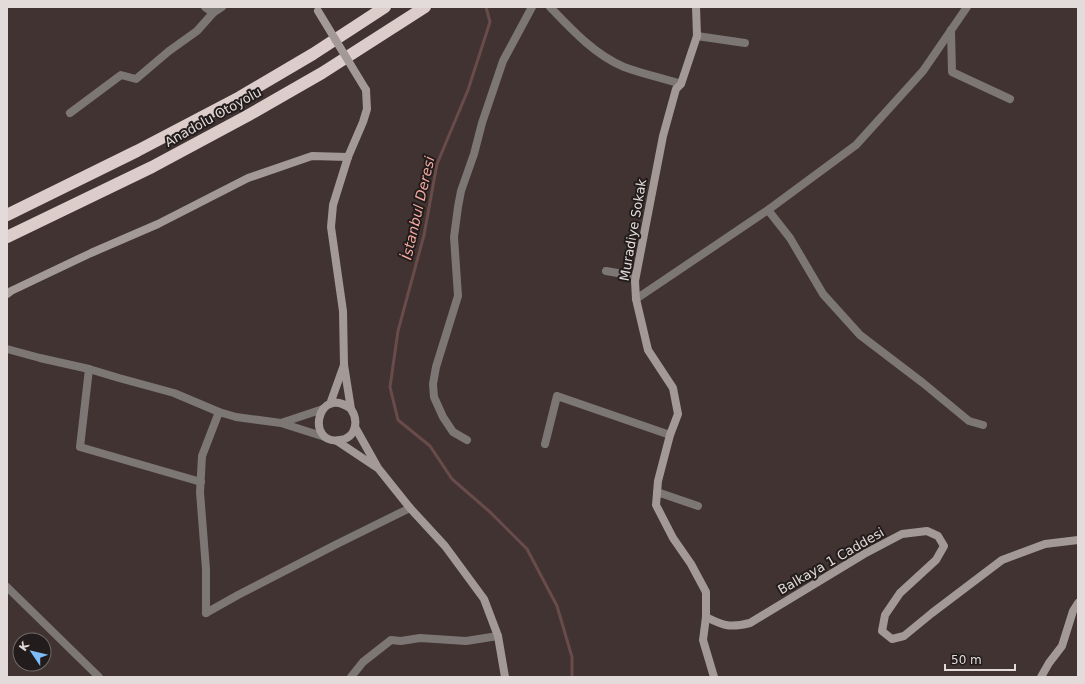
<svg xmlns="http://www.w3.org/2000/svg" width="1085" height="684" viewBox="0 0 1085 684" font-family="'DejaVu Sans',sans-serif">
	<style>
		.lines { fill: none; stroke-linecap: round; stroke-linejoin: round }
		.stream { stroke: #694c4a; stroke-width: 3 }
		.street { stroke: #7c7675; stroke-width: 8 }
		.secondary { stroke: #a39997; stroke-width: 8 }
		.highway { stroke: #dcccca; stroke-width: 12 }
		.secondary-bridge { stroke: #a39997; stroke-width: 8 }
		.labels { text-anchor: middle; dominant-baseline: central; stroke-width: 4; stroke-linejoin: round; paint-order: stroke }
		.street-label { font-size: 13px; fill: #e3dbda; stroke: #221d1c }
		.water-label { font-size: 14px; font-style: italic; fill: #f5a89f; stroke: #221d1c }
	</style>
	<rect width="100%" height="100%" fill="#403332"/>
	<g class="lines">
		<polyline class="stream" points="486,7 490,22 468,90 437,164 424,235 398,331 390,387 398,420 430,446 452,479 490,512 527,549 557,606 572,657 572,677"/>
		<g class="street">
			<polyline points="205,7 213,13"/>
			<path d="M550,7c21,22 45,48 74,60 19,7 38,11 57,17"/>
			<polyline points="951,30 952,72 1010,99"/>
			<polyline points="697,36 745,43"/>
			<polyline points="70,113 121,75 136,79 169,51 197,31 213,13 222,7"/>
			<polyline points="768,210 790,238 823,294 860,335 923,383 969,421 983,425"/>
			<polyline points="606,271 635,276"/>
			<polyline points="636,299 768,210 856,145 923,71 967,7"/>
			<polyline points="7,349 40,358 89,369 119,378 174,393 219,412 236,417 281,423 325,437"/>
			<polyline points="89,369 80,447 201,482"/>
			<polyline points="281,423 323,409"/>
			<polyline points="467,440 453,432 443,417 434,397 433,384 436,367 458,296 454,237 458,207 461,191 474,154 482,123 503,61 532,7"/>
			<polyline points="545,444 557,396 670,435"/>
			<polyline points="657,492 698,506"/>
			<polyline points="7,587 99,677"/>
			<polyline points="206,613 238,595 337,544 410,508"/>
			<polyline points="206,613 206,569 200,492 202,456 219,412"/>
			<polyline points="351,677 363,662 391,640 401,641 420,638 466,641 498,636"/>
		</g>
		<g class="secondary">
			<polyline points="696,7 697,36 681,84 676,89 663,136 635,281 636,299 648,350 673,388 678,414 670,435 658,481 656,505 673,538 691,564 706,592 706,617 703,640 714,677"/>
			<polyline points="7,294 11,291 91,253 158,224 248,178 312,156 348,157"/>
			<polyline points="330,404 344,365"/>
			<path d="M351,409c-34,-26 -46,37 -11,31 16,-2 19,-19 11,-31l-7,-44 -1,-54 -12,-84 2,-22 15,-48 15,-35 4,-13 -1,-19"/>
			<polyline points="355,427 378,468 410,508 445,546 484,599 498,636 505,677"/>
			<polyline points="337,441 376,467"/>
			<path d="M706,617c18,9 24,11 44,6l114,-69 38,-20 25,-3 11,5 6,10 -8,14 -36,33 -15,22 -3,16 10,8 12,-3 28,-23 70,-53 43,-16 33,-4"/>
			<polyline points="1041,677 1049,663 1062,646 1073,611 1078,603"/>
		</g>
		<g class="highway">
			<polyline points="7,215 137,151 240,97 313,54 385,7"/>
			<polyline points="7,237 152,167 247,116 322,73 425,7"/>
		</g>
		<polyline class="secondary-bridge" points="318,11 366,90"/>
	</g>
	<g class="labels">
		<g class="street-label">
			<text transform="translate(213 117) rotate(-29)">Anadolu Otoyolu</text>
			<text transform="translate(633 230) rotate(-80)">Muradiye Sokak</text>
			<text transform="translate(831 561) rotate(-30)">Balkaya 1 Caddesi</text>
		</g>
		<g class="water-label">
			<text transform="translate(418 208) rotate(-77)">İstanbul Deresi</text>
		</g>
	</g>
	<rect width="1085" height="684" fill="none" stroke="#e3dbda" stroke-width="16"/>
	<g transform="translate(32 652) rotate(305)"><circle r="19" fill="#221d1c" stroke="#6f6968"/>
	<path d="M0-3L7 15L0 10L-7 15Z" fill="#7dbef9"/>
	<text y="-6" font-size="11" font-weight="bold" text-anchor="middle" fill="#e3dbda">K</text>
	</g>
	<path d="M945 664v6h70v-6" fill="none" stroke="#e3dbda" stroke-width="2"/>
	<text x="951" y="664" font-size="12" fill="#e3dbda" stroke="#221d1c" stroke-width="3" paint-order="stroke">50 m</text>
</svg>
